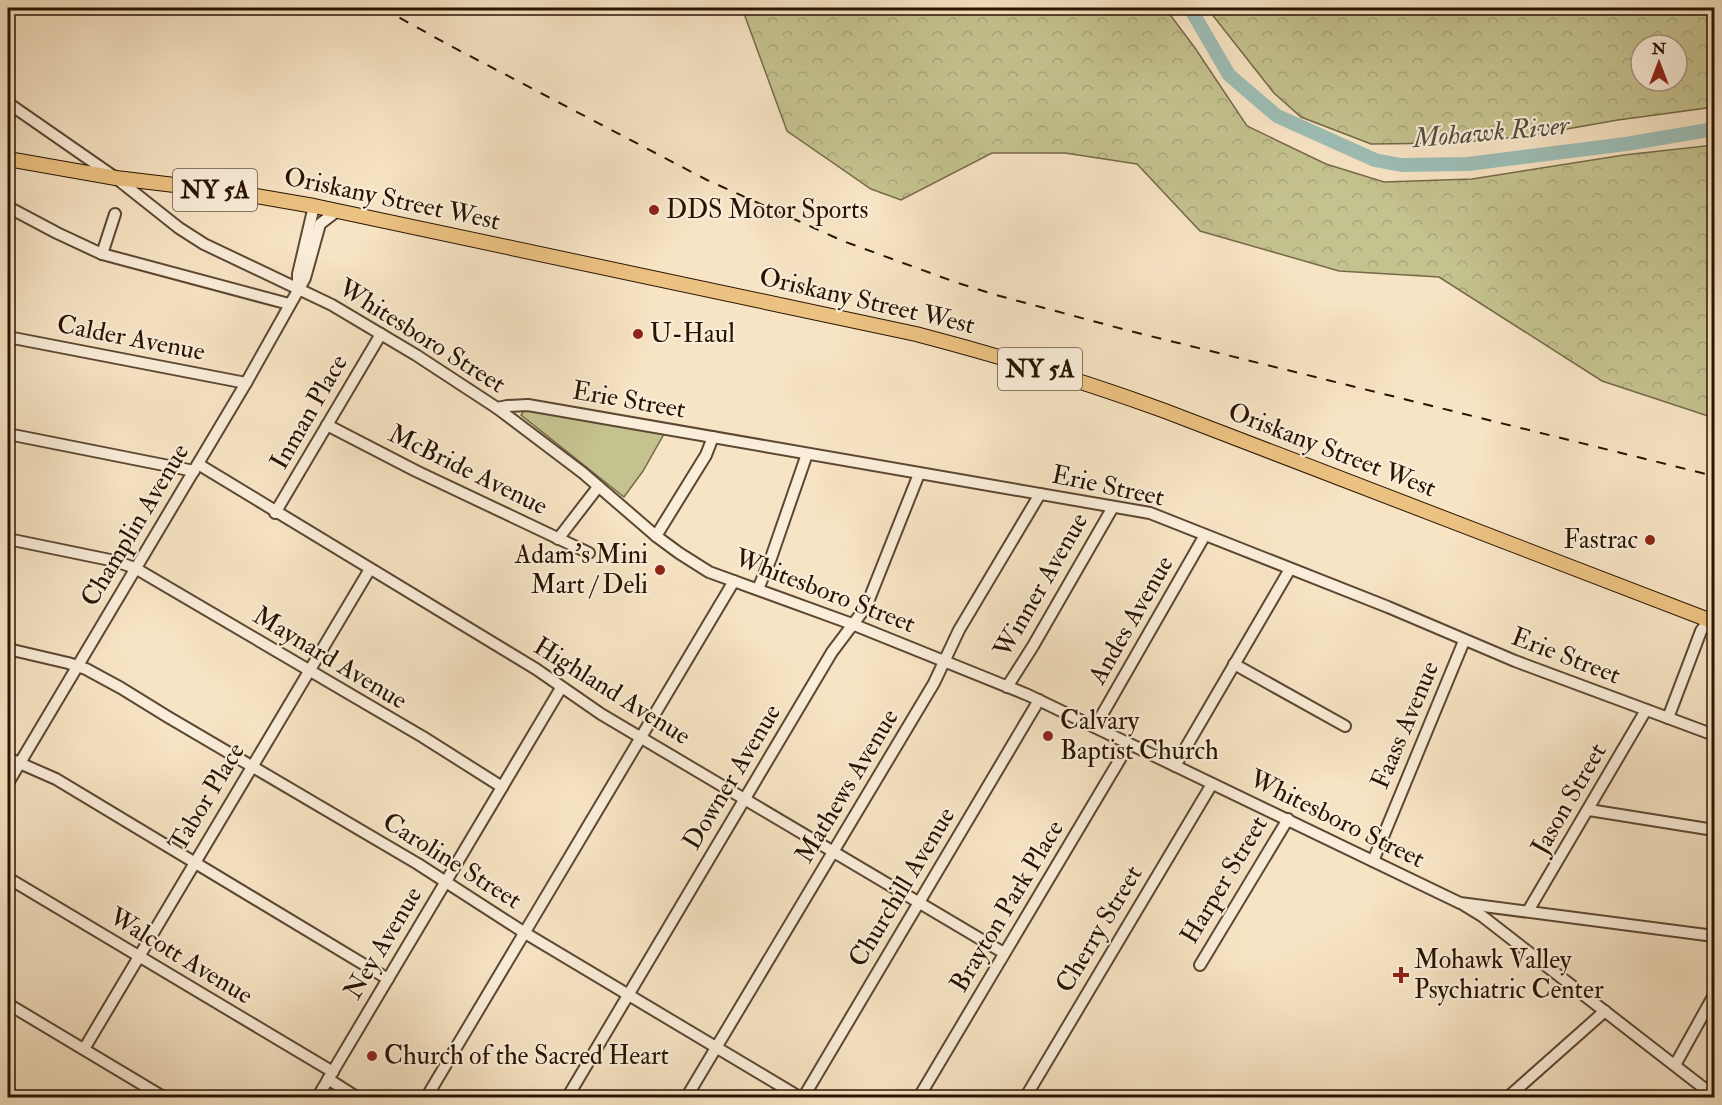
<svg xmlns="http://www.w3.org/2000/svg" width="1722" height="1105" viewBox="0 0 1722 1105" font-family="'IM FELL Double Pica',serif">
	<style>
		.forest { fill: url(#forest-crowns); stroke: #766a48; stroke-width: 1.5; fill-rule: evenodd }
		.park { fill: #c4c28f; stroke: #766a48; stroke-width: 1.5 }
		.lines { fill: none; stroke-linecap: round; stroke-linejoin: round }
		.river { stroke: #9dbeb6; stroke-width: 14 }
		.minor-casing { stroke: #5c4732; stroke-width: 14 }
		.major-casing { stroke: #281301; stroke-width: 16 }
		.minor { stroke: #faedd9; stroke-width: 10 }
		.major { stroke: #ecc282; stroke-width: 14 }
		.rail { stroke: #281301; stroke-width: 2; stroke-dasharray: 10 10; stroke-linecap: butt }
		.poi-dot { fill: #8f2418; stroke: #faedd9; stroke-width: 2 }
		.labels { text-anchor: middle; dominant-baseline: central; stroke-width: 4.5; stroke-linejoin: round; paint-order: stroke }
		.shield { fill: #faedd9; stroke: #675442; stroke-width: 1.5 }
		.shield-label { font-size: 24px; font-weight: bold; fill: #281301 }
		.street-label { font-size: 26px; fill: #281301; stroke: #faedd9 }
		.poi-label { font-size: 26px; fill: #281301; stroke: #faedd9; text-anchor: start }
		.water-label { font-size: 27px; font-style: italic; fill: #514f40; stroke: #faedd9 }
	</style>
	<defs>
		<pattern id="forest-crowns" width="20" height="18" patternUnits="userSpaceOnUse" patternTransform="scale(1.5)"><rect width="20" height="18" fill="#c4c28f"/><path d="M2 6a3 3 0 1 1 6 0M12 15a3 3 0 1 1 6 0" fill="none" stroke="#a8a67a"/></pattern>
	</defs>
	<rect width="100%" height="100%" fill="#f7e4c4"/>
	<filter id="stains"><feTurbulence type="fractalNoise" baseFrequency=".00333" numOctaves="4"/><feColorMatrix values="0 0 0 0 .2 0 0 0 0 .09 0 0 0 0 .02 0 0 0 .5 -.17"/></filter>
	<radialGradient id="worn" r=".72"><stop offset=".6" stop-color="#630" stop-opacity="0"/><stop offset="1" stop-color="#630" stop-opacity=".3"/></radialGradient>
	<g class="forest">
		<polygon points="742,8 1165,8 1195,48 1247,126 1326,164 1384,182 1472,179 1624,155 1714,145 1714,418 1602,381 1439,277 1339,271 1200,231 1137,164 1065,153 992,153 901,200 871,189 787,131"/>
		<path d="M1207,8h507v99l-96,13 -91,16 -73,7 -83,1 -70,-27 -27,-24zM1641,45h36v36h-36z"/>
	</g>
	<polygon class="park" points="525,409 664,434 643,471 624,497 521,415"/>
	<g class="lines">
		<polyline class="river" points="1190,8 1229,75 1277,116 1375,160 1401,165 1468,164 1626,144 1714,129"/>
		<g class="minor-casing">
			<g id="minor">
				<polyline points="8,103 116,178 179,228 204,244 332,305 416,355 497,408 583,473 656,536 679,553 709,572 852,624 1028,695 1460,903 1714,936"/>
				<polyline points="8,207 57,233 102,254 289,304"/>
				<polyline points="102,254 115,214"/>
				<polyline points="298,282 298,274 314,206"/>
				<polyline points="8,337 246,383"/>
				<polyline points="497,408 507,406 528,405 1150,513 1388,607 1515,661 1714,735"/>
				<polyline points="327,425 416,471 589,553"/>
				<polyline points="8,434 194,471"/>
				<polyline points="198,464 536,669 601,714 1004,953"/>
				<polyline points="275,513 381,334"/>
				<polyline points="656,536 706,455 713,437"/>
				<polyline points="8,539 115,561 135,568 423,737 502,787"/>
				<polyline points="558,539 598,487"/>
				<polyline points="758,589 771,558 807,454"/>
				<polyline points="8,649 68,663 86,669 121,688 168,717 418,864 525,933 801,1098"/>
				<polyline points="1234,664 1345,726"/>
				<polyline points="1007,687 1033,646 1113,507"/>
				<polyline points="1668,718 1701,631 1714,613"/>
				<polyline points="1095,727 1205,535"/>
				<polyline points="8,758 56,779 388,979"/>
				<polyline points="1175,766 1290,569"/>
				<polyline points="8,783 246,383 305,278 320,224 337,211"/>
				<polyline points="1589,810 1714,830"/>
				<polyline points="1373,861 1464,641"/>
				<polyline points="8,878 333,1072"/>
				<polyline points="1464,905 1482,916 1714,1096"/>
				<polyline points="1528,911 1646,710"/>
				<polyline points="1200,965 1288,819"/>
				<polyline points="8,1004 165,1098"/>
				<polyline points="84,1049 370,569"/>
				<polyline points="1675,1065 1714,995"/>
				<polyline points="328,1079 358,1098"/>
				<polyline points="922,1092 1129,744"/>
				<polyline points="317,1098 561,688"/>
				<polyline points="426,1098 734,581"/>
				<polyline points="567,1098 832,652 866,607 919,474"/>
				<polyline points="686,1098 934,683 959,630 1040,494"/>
				<polyline points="803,1098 1039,700"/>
				<polyline points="1025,1098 1212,784"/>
				<polyline points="1507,1098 1605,1011"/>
			</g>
		</g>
		<g class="major-casing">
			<path id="major" d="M8,159l108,19 117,14 81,14 602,128c84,22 167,47 249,77l549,211"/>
		</g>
		<use href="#minor" class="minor"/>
		<use href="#major" class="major"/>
		<polyline class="rail" points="382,8 447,44 707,180 843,241 955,282 996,295 1130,331 1714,476"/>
	</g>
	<g class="poi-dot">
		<circle cx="654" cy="210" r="6"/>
		<circle cx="638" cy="334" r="6"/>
		<circle cx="1650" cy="540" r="6"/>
		<circle cx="660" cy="570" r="6"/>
		<circle cx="1048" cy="736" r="6"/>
		<path d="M1398 966h6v6h6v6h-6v6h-6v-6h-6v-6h6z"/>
		<circle cx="372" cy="1056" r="6"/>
	</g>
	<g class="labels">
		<g class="shield">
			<rect x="173" y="169" width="84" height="42" rx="4.5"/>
			<rect x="998" y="348" width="84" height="42" rx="4.5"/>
		</g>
		<g class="shield-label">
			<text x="215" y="190">NY 5A</text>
			<text x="1040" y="369">NY 5A</text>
		</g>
		<g class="street-label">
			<text transform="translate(392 199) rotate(12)">Oriskany Street West</text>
			<text transform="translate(867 301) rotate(13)">Oriskany Street West</text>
			<text transform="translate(422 336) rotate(32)">Whitesboro Street</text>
			<text transform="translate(131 338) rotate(11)">Calder Avenue</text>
			<text transform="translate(629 400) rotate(10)">Erie Street</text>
			<text transform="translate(309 412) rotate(-60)">Inman Place</text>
			<text transform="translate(1332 450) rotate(21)">Oriskany Street West</text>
			<text transform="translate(468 470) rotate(26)">McBride Avenue</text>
			<text transform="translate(1108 486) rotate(12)">Erie Street</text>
			<text transform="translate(135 525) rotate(-59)">Champlin Avenue</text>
			<text transform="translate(1041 585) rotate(-60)">Winner Avenue</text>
			<text transform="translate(825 591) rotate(21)">Whitesboro Street</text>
			<text transform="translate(1131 620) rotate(-60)">Andes Avenue</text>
			<text transform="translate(1566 656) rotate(21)">Erie Street</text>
			<text transform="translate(330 658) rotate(31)">Maynard Avenue</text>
			<text transform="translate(612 691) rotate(32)">Highland Avenue</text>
			<text transform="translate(1405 725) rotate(-67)">Faass Avenue</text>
			<text transform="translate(732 777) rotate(-59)">Downer Avenue</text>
			<text transform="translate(847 786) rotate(-59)">Mathews Avenue</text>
			<text transform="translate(207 797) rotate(-59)">Tabor Place</text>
			<text transform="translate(1569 799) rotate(-60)">Jason Street</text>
			<text transform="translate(1337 819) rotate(26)">Whitesboro Street</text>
			<text transform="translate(452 861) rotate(32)">Caroline Street</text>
			<text transform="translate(1224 880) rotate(-59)">Harper Street</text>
			<text transform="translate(902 887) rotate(-59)">Churchill Avenue</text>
			<text transform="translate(1007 906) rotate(-59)">Brayton Park Place</text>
			<text transform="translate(1099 929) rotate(-59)">Cherry Street</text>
			<text transform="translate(383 943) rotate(-59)">Ney Avenue</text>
			<text transform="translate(181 956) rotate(31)">Walcott Avenue</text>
		</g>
		<g class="poi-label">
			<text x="666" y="210">DDS Motor Sports</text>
			<text x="650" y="334">U-Haul</text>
			<text x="1638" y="540" text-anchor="end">Fastrac</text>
			<text x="648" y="555" text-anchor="end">Adam's Mini<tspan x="648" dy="30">Mart / Deli</tspan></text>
			<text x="1060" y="721">Calvary<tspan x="1060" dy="30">Baptist Church</tspan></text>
			<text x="1414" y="960">Mohawk Valley<tspan x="1414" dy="30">Psychiatric Center</tspan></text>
			<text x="384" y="1056">Church of the Sacred Heart</text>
		</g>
		<g class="water-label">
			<text transform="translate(1491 132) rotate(-5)">Mohawk River</text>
		</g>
	</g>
	<rect width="1722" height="1105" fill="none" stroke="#f7e4c4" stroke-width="30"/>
	<rect x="9" y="9" width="1704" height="1087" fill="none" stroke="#281301" stroke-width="3"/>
	<rect x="15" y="15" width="1692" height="1075" fill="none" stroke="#281301" stroke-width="1.5"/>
	<g transform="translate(1659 63)"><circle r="28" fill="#faedd9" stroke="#a69683" stroke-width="1.5"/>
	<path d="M0-4.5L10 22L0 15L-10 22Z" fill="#8f2418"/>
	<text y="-9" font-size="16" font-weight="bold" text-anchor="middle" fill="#281301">N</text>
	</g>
	<rect width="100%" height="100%" filter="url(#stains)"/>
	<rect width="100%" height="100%" fill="url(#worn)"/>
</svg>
